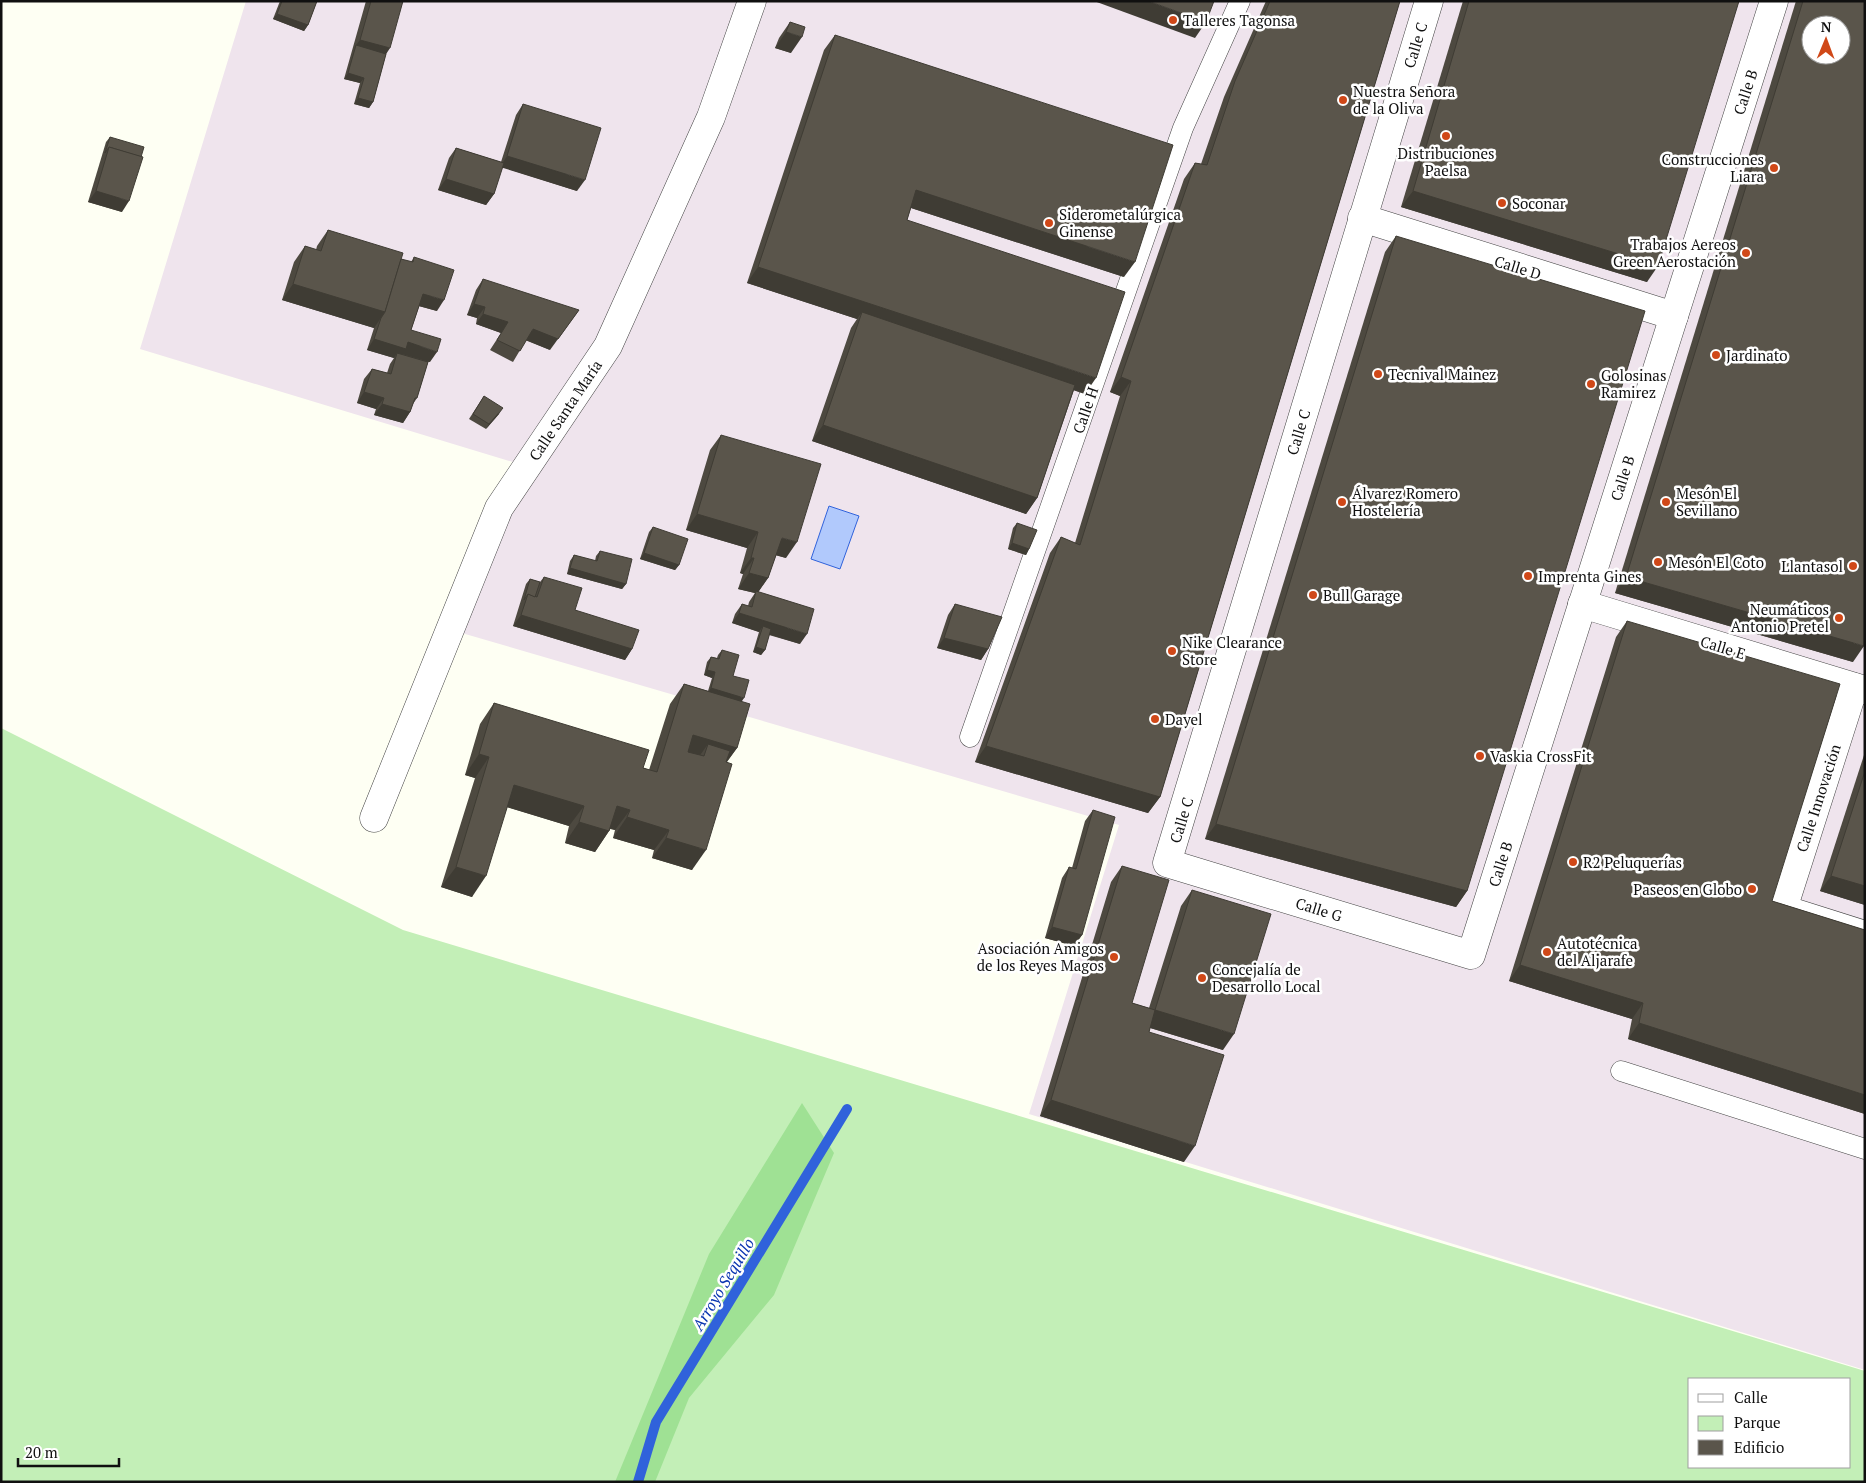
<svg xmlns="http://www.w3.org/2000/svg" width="1866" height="1483" viewBox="0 0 1866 1483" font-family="'PT Serif',serif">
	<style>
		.industrial { fill: #efe4ed; fill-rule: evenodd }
		.green { fill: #c3efb7; fill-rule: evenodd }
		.forest { fill: #9fe194 }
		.water { fill: #b1c9fc; stroke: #3062db }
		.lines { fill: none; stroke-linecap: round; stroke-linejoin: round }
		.stream { stroke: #3062db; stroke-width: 10 }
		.service-casing { stroke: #434343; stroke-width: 21 }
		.minor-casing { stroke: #434343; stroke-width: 29 }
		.service { stroke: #fff; stroke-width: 20 }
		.minor { stroke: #fff; stroke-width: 28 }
		.wall { fill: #4d4940 }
		.shaded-wall { fill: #3f3c34 }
		.building { fill: #5a554b; stroke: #3f3c34; fill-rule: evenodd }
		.poi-dot { fill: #d04818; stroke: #fff; stroke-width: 2 }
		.labels { text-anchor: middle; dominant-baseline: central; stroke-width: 5; stroke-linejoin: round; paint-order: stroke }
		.poi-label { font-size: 15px; fill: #101010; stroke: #fff; text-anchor: start }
		.street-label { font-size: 15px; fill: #101010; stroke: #fff }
		.water-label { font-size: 16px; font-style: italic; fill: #0a35b0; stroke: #fff }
	</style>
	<rect width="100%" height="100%" fill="#fefff3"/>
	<path class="industrial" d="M246,1h1619v1369l-836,-256 90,-289 -671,-196 78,-163 -386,-117zM1811,25h30v30h-30z"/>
	<path class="green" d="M1,728l402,202 1462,441v111h-1864zM1690,1379h160v88h-160z"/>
	<polygon class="forest" points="802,1103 834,1153 774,1295 689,1398 655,1482 615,1482 709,1254"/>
	<polygon class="water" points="829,506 859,516 840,569 811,559"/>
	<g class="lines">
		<polyline class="stream" points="638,1482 656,1422 847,1109"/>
		<g class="service-casing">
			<g id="service">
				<polyline points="970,737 1183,128 1240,1"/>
				<polyline points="1621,1071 1865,1149"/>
			</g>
		</g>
		<g class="minor-casing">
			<g id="minor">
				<polyline points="1429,1 1167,863 1471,955 1774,1"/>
				<polyline points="1362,218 1674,316"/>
				<polyline points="1582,604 1865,690"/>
				<polyline points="1854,687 1783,909 1865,935"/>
				<polyline points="374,818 499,508 608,346 711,117 752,1"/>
			</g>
		</g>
		<use href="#service" class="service"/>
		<use href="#minor" class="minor"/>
	</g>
	<g class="wall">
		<polygon points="280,1 317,1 308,25 304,31 273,19"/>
		<polygon points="366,1 403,1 386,54 373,102 369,108 354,104 360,83 344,79"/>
		<polygon points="1266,1 1400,1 1160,797 1148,813 975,762 1050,553 1061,537 1075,543 1120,396 1110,392 1184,179 1195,163 1201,164 1224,97"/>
		<polygon points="1463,1 1739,1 1647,282 1401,207"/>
		<polygon points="1796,1 1865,1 1853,662 1615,593"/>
		<polygon points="790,22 791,53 775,48 779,38"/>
		<polygon points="835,35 1124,277 911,208 907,220 1085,394 1074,390 1037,498 1026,514 812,441 851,328 857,319 747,283 824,50"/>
		<polygon points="523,104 577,191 502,167 494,194 486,205 438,190 449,158 456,148 501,162 516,115"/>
		<polygon points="110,137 122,212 88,202 106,142"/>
		<polygon points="328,230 401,259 411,262 414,257 437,311 419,306 411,330 430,362 428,362 417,398 413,404 410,412 403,423 374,415 376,409 357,403 364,379 372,369 387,373 390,364 394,358 367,350 374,328 282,300 294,262 305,246 316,250 317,246"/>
		<polygon points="1396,236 1467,891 1456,907 1205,839 1385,252"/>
		<polygon points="483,279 550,350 526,340 513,362 490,350 501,333 476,324 477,318 467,315 476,290"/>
		<polygon points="484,396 499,414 486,429 469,419"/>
		<polygon points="721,435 786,558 776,555 768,578 758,592 800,644 769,635 765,650 761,655 753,652 759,632 732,623 735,614 742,604 748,606 749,602 755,593 738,589 743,574 740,573 747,548 686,530 710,450"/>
		<polygon points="1017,523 1029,549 1026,555 1008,549 1013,528"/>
		<polygon points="653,527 679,565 675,570 640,559 649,532"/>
		<polygon points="600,551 626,584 622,589 567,574 570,561 574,555 595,561 596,556"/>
		<polygon points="544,577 575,610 632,649 625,660 513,626 526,584 530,579 540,582"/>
		<polygon points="955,604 988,649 981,660 937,648 948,615"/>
		<polygon points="1627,621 1772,901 1865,930 1865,1114 1628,1039 1632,1019 1509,981 1616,637"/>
		<polygon points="722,650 733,676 742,701 737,748 727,762 692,870 652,858 654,850 613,838 615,830 610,829 609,831 595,852 565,843 569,826 507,807 472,897 441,887 475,778 465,775 480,724 494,703 649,770 670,704 684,684 708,691 712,678 704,675 707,662 711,657 717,658 718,655"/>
		<polygon points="1865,752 1865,905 1820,891"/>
		<polygon points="1093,810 1082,935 1074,946 1045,938 1062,878 1069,867 1072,868 1085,821"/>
		<polygon points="1122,866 1132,1003 1149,1008 1181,906 1192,890 1223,1050 1150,1028 1149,1032 1184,1162 1040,1116 1111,882"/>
	</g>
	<g class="shaded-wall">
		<polygon points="1094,1 1148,1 1206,22 1195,38"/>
		<polygon points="277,14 308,25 304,31 273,19"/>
		<polygon points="786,32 802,37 791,53 775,48"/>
		<polygon points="360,40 390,48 383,59 356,45"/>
		<polygon points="348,73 364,78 360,83 344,79"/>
		<polygon points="358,98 373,102 369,108 354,104"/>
		<polygon points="507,156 585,180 577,191 500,167"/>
		<polygon points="446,179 494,194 486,205 438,190"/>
		<polygon points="916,190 1135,262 1124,277 905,206"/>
		<polygon points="96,191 129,201 122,212 88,202"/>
		<polygon points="1413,191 1658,266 1647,282 1401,207"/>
		<polygon points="758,267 1096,378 1085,394 860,320 862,312 857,319 747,283"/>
		<polygon points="293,284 385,312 374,328 282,300"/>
		<polygon points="423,294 444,300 437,311 415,305"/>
		<polygon points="474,304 485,307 477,318 467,315"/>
		<polygon points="579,310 550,350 525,340 533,329"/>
		<polygon points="483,314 508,322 501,333 476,324"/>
		<polygon points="374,339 408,342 437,352 430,362 402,354 398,360 397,353 394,358 367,350"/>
		<polygon points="1121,377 1131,381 1120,396 1110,392"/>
		<polygon points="364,392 384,398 376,409 357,403"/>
		<polygon points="382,404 410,412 403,423 374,415"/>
		<polygon points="503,408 499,414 486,429 489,424"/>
		<polygon points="823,425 1037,498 1026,514 812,441"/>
		<polygon points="697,514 758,532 747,548 686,530"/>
		<polygon points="782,538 797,542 786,558 771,554"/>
		<polygon points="1012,543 1029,549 1026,555 1008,549"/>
		<polygon points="644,553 679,565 675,570 640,559"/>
		<polygon points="751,558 754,558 743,574 740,573"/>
		<polygon points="570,568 626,584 622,589 567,574"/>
		<polygon points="749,573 768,578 757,594 756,591 755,593 738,589"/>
		<polygon points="1626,577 1864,646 1853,662 1615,593"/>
		<polygon points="739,613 807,634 800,644 761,632 763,626 759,632 732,623"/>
		<polygon points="521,615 632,649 625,660 513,626"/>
		<polygon points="944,638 988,649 981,660 937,648"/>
		<polygon points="756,647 765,650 761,655 753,652"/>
		<polygon points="707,670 715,672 712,678 704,675"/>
		<polygon points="711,688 744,698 740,704 707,694"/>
		<polygon points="693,735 737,748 722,768 708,744 696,761 679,755"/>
		<polygon points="986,746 1160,797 1148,813 975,762"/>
		<polygon points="479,754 489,757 475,778 465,775"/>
		<polygon points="514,785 584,806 569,826 500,805"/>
		<polygon points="617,806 630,810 615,830 603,826"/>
		<polygon points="627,817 669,830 654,850 613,838"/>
		<polygon points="579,822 609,831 595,852 565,843"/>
		<polygon points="1216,824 1467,891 1456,907 1205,839"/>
		<polygon points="666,838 706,850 692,870 652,858"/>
		<polygon points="456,867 486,876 472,897 441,887"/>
		<polygon points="1831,876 1865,886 1865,905 1820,891"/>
		<polygon points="1052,927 1082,935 1074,946 1045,938"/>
		<polygon points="1520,965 1643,1003 1632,1019 1509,981"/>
		<polygon points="1155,1010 1234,1034 1223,1050 1144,1026"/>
		<polygon points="1639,1023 1865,1095 1865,1114 1628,1039"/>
		<polygon points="1051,1100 1195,1146 1184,1162 1040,1116"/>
	</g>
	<g class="building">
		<polygon points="282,1 317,1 308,25 277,14"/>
		<polygon points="371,1 403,1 390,48 360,40"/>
		<polygon points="1148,1 1214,1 1206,22"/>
		<polygon points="1270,1 1400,1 1160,797 986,746 1061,537 1080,545 1131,381 1121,377 1195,163 1207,165 1235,81"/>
		<polygon points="1469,1 1739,1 1658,266 1413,191"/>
		<path d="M1803,1h62l-1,645 -238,-69zM1811,25h30v30h-30z"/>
		<polygon points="790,22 805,27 802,37 786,32"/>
		<polygon points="835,35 1173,145 1135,262 916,190 907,220 1125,292 1096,378 758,267"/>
		<polygon points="356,45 386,54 373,102 358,98 364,78 348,73"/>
		<polygon points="523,104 601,128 585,180 507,156"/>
		<polygon points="110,137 144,147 141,157 109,147 105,153"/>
		<polygon points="109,147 143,157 129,201 96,191"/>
		<polygon points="456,148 504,163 494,194 446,179"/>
		<polygon points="328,230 403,253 385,312 293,284 305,246 321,251"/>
		<polygon points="1396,236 1645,311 1467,891 1216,824"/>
		<polygon points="414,257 454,270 444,300 423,294 411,330 441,339 437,352 408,342 406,349 374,339 381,318 385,312 401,259 413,262"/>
		<polygon points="483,279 579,310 558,339 533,329 520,351 497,340 508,322 483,314 485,307 474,304"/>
		<polygon points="862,312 1075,385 1037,498 823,425"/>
		<polygon points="397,353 428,362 417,398 415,398 410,412 382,404 384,398 364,392 372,369 391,374"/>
		<polygon points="484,396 503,408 489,424 473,414"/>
		<polygon points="721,435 821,464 797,542 782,538 768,578 749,573 754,558 751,558 758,532 697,514"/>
		<polygon points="1017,523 1037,530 1029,549 1012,543"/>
		<polygon points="653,527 688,539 679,565 644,553"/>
		<polygon points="600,551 632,559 626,584 570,568 574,555 597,561"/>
		<polygon points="544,577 582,588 575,610 639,630 632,649 521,615 528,594 537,597"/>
		<polygon points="530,579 540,582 535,597 528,594 524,600"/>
		<polygon points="756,591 814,609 807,634 739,613 742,604 752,607"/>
		<polygon points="955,604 1002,617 988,649 944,638"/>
		<polygon points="1627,621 1840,684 1772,901 1865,930 1865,1095 1639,1023 1643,1003 1520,965"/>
		<polygon points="763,626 771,629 765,650 756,647"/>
		<polygon points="722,650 739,655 733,676 749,680 744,698 711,688 715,672 707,670 711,657 719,659"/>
		<polygon points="684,684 750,704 737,748 693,735 688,752 704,756 708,744 730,751 726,762 732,764 706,850 666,838 669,830 627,817 630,810 617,806 609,831 579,822 584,806 514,785 486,876 456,867 489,757 479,754 494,703 649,750 643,768 657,772"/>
		<polygon points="1865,771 1865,886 1831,876"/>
		<polygon points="1093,810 1115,817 1082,935 1052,927 1069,867 1076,869"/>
		<polygon points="1122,866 1169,880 1132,1003 1155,1010 1192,890 1271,914 1234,1034 1155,1010 1149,1032 1224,1055 1195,1146 1051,1100"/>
	</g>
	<g class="poi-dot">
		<circle cx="1173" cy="20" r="5"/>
		<circle cx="1343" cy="100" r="5"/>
		<circle cx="1446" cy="136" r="5"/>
		<circle cx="1774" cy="168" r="5"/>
		<circle cx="1502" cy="203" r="5"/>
		<circle cx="1049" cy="223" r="5"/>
		<circle cx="1746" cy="253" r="5"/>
		<circle cx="1716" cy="355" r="5"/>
		<circle cx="1378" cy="374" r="5"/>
		<circle cx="1591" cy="384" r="5"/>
		<circle cx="1342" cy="502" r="5"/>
		<circle cx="1666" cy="502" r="5"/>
		<circle cx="1658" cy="562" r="5"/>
		<circle cx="1853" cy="566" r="5"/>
		<circle cx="1528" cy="576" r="5"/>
		<circle cx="1313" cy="595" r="5"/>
		<circle cx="1839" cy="618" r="5"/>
		<circle cx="1172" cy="651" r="5"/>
		<circle cx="1155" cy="719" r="5"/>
		<circle cx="1480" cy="756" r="5"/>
		<circle cx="1573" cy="862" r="5"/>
		<circle cx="1752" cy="889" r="5"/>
		<circle cx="1547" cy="952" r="5"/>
		<circle cx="1114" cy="957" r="5"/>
		<circle cx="1202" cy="978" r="5"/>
	</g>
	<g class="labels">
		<g class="poi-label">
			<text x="1183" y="20">Talleres Tagonsa</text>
			<text x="1353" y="91">Nuestra Señora<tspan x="1353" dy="17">de la Oliva</tspan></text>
			<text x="1446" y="153" text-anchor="middle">Distribuciones<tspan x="1446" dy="17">Paelsa</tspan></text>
			<text x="1764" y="159" text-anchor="end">Construcciones<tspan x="1764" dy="17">Liara</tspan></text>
			<text x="1512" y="203">Soconar</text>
			<text x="1059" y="214">Siderometalúrgica<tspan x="1059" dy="17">Ginense</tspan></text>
			<text x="1736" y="244" text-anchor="end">Trabajos Aereos<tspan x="1736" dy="17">Green Aerostación</tspan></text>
			<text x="1726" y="355">Jardinato</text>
			<text x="1388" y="374">Tecnival Mainez</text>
			<text x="1601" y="375">Golosinas<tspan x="1601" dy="17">Ramirez</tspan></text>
			<text x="1352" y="493">Álvarez Romero<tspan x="1352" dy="17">Hostelería</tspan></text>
			<text x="1676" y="493">Mesón El<tspan x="1676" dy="17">Sevillano</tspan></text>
			<text x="1668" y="562">Mesón El Coto</text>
			<text x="1843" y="566" text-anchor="end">Llantasol</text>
			<text x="1538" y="576">Imprenta Gines</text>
			<text x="1323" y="595">Bull Garage</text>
			<text x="1829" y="609" text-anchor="end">Neumáticos<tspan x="1829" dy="17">Antonio Pretel</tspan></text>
			<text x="1182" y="642">Nike Clearance<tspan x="1182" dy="17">Store</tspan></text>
			<text x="1165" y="719">Dayel</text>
			<text x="1490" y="756">Vaskia CrossFit</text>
			<text x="1583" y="862">R2 Peluquerías</text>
			<text x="1742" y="889" text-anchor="end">Paseos en Globo</text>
			<text x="1557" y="943">Autotécnica<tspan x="1557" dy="17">del Aljarafe</tspan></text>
			<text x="1104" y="948" text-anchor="end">Asociación Amigos<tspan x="1104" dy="17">de los Reyes Magos</tspan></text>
			<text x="1212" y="969">Concejalía de<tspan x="1212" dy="17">Desarrollo Local</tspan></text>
		</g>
		<g class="street-label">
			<text transform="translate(1415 45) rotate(-73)">Calle C</text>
			<text transform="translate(1745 92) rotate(-72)">Calle B</text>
			<text transform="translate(1518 267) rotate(17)">Calle D</text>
			<text transform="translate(565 410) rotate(-56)">Calle Santa María</text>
			<text transform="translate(1085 410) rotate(-71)">Calle H</text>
			<text transform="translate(1298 432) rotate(-73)">Calle C</text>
			<text transform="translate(1622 478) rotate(-72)">Calle B</text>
			<text transform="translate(1723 647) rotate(17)">Calle E</text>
			<text transform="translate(1818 798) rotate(-72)">Calle Innovación</text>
			<text transform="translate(1181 820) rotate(-73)">Calle C</text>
			<text transform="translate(1500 864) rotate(-72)">Calle B</text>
			<text transform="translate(1319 909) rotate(17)">Calle G</text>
		</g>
		<g class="water-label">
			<text transform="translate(723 1284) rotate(-59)">Arroyo Sequillo</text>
		</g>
	</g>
	<rect width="1866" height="1483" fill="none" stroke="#101010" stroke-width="5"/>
	<rect x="1688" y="1378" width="162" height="90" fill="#ffffff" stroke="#9f9f9f"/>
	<rect x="1698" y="1394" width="25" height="8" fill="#ffffff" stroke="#9f9f9f"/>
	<text x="1734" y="1403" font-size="15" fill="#101010">Calle</text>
	<rect x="1698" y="1416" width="25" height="15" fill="#c3efb7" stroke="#9f9f9f"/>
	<text x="1734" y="1428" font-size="15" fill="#101010">Parque</text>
	<rect x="1698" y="1440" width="25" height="15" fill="#5a554b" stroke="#9f9f9f"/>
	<text x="1734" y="1453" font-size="15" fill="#101010">Edificio</text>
	<g transform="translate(1826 40) rotate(1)"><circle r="24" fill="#ffffff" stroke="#9f9f9f"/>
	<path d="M0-4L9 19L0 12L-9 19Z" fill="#d04818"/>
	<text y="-8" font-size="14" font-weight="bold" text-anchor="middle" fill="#101010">N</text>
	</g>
	<path d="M18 1458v8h101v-8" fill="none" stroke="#101010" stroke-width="2.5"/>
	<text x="25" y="1458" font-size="15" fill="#101010" stroke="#ffffff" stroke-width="4" paint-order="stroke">20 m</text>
</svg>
